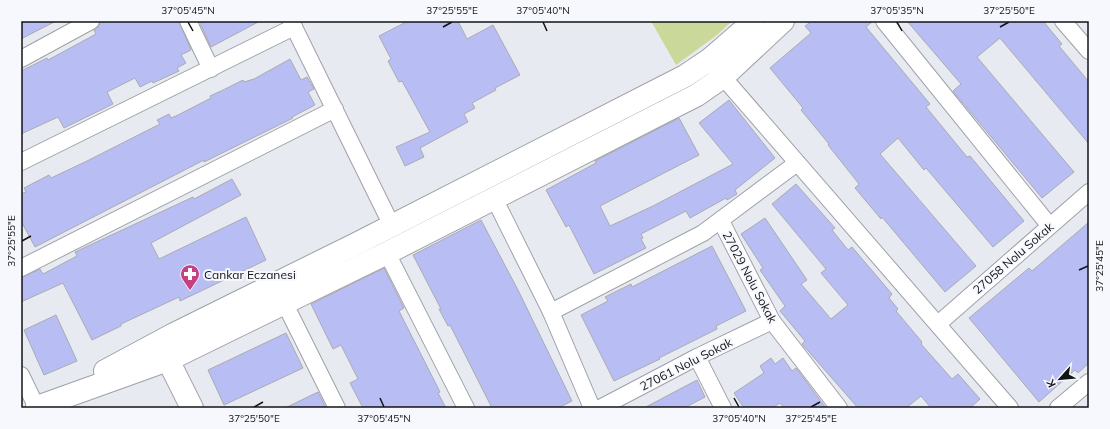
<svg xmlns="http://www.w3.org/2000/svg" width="1110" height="429" viewBox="0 0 1110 429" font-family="Mulish,sans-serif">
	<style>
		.green { fill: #cad89a }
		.building { fill: #b8bdf4; stroke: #aaabb2 }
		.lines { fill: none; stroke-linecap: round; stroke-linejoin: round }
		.street-casing { stroke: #9fa1a8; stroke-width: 18 }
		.secondary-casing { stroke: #9fa1a8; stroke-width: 24 }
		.street { stroke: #fff; stroke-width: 16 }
		.secondary { stroke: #fff; stroke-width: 22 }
		.ticks { fill: none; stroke: #121315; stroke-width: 1.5 }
		.labels { text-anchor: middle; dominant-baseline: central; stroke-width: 4; stroke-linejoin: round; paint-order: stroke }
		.street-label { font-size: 12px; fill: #121315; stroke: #f6f8fe }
		.poi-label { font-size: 12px; fill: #121315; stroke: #f6f8fe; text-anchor: start }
		.neatline { fill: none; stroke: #121315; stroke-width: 1.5 }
		.ticks-label { font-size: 10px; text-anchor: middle; fill: #121315 }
	</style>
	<rect width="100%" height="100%" fill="#e8eaf2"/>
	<polygon class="green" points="651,21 732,21 717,35 676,65"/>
	<g class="building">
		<polygon points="21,21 56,21 21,39"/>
		<polygon points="100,21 179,21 191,50 181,55 186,63 177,68 179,71 153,83 152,81 140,87 135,78 107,92 113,104 64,128 58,117 21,134 21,71 47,58 48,60 96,34 94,30 99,26"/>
		<polygon points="199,21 260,21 211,47"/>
		<polygon points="408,21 458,21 467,39 493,25 520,75 495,88 496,90 472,103 475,108 464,114 468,122 420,148 424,157 405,166 396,147 430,132 402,81 399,82 388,61 391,59 379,36"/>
		<polygon points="812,21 873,21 866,27 930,104 926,107 967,157 970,156 1024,221 993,247 926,168 924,170 898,138 880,154 976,266 945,292 882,217 881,219 855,188 859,184 828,145 829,144 801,110 803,108 770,68 811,33 805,26"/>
		<polygon points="907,21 1043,21 1062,44 1059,46 1089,82 1089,144 1000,38 977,57 1074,172 1042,198 953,91 961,84"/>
		<polygon points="290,59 301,80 307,77 314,89 308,92 315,105 292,117 293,118 283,123 204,162 204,160 35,247 21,221 21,194 26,192 24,188 49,175 51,178 87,161 160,124 157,120 169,114 171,118 178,115 211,98 210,96 221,91 243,80 244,82 254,79"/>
		<polygon points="729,100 775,158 735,190 737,194 727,200 726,198 690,218 686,211 641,234 643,238 641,239 646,248 594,274 569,225 566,227 546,190 596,163 595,161 679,118 699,155 600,206 610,226 653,206 733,164 699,123"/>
		<polygon points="232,179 241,195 151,243 159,259 246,217 266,260 180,301 179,297 121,324 121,326 92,340 63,283 21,302 21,278 40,269 43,274 77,256 75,252 193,197 194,199"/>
		<polygon points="796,184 835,228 832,230 848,250 852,247 892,294 889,298 898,309 896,311 922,342 921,344 952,379 958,374 980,399 970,408 931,408 921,396 906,408 858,408 802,344 805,341 780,311 785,306 760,270 763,268 741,234 765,218 807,280 801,284 831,319 848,305 821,273 826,269 772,204"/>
		<polygon points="481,220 518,290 572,401 558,408 492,408 450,325 448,326 439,309 441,309 413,255"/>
		<polygon points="1089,222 1089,363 1078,373 1075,370 1039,402 969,318 1029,268 1032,271"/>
		<polygon points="712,246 746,311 716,326 717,329 659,358 660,359 614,381 581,315 608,301 605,297 631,284 632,287"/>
		<polygon points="384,268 404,308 399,311 440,392 438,393 446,408 363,408 350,383 358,379 341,345 333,349 311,304"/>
		<polygon points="56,315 77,361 44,375 24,330"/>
		<polygon points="286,333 303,368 224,405 208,370"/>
		<polygon points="771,358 775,364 783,358 792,371 796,368 826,408 784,408 780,403 772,408 744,408 734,393 764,373 760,366"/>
		<polygon points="697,380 705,397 684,408 644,408"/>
		<polygon points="318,392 326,408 285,408"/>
	</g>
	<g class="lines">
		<g class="street-casing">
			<g id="street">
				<polyline points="188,21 211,69"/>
				<polyline points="291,21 392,226"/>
				<polyline points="884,21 1049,225"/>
				<polyline points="1063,21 1089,51"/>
				<polyline points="21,59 91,21"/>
				<polyline points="716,69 1010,408"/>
				<polyline points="21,162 294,27"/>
				<polyline points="494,198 551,312 592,408"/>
				<polyline points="721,221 772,321 839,408"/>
				<polyline points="387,253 466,408"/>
				<polyline points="21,268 335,109"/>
				<polyline points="284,302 337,408"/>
				<polyline points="551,312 703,233 797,163"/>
				<polyline points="938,324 1089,192"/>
				<polyline points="697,357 723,408"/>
				<polyline points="21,375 37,408"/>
				<polyline points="600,408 697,357 772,321"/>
				<polyline points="1058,408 1089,382"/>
			</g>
		</g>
		<g class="secondary-casing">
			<g id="secondary">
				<polyline points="168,360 192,408"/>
				<polyline points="105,371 174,334 356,244 685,76 709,60 754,21"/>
				<polyline points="37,407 168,360 387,253 697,95 723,77 783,21"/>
			</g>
		</g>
		<use href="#street" class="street"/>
		<use href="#secondary" class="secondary"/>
	</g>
	<path class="ticks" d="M188,22l5,9M543,22l4,9M897,22l5,9M443,27l9,-5M1000,27l9,-5M22,241l9,-5M1079,270l9,-4M380,398l4,9M734,398l5,9M254,407l9,-5M811,407l9,-5"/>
	<defs>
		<g id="pharmacy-pin" transform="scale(1)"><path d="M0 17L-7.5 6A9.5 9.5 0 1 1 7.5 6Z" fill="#c64082" stroke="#f6f8fe"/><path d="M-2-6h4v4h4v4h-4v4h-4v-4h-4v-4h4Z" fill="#fff"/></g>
	</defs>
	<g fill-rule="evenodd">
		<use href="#pharmacy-pin" x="190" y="274"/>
	</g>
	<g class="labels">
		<g class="street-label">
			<text transform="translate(1013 258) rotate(-41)">27058 Nolu Sokak</text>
			<text transform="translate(750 277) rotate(62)">27029 Nolu Sokak</text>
			<text transform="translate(686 364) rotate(-27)">27061 Nolu Sokak</text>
		</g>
		<g class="poi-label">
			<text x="204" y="274">Cankar Eczanesi</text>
		</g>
	</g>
	<rect width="1110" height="429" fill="none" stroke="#f6f8fe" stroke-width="44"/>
	<g transform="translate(1060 379) rotate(243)" stroke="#f6f8fe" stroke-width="3" paint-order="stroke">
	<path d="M0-3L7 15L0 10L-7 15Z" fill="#121315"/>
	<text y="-6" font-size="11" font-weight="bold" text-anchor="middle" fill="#121315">K</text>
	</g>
	<rect x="22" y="22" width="1066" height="385" class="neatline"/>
	<g class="ticks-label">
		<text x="188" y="14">37°05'45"N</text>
		<text x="452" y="14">37°25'55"E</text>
		<text x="543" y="14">37°05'40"N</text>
		<text x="897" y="14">37°05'35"N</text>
		<text x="1009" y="14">37°25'50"E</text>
		<text transform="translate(11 241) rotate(-90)" y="4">37°25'55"E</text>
		<text transform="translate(1099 266) rotate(-90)" y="4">37°25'45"E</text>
		<text x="254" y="422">37°25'50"E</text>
		<text x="384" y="422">37°05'45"N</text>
		<text x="739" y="422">37°05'40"N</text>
		<text x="811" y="422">37°25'45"E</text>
	</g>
</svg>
